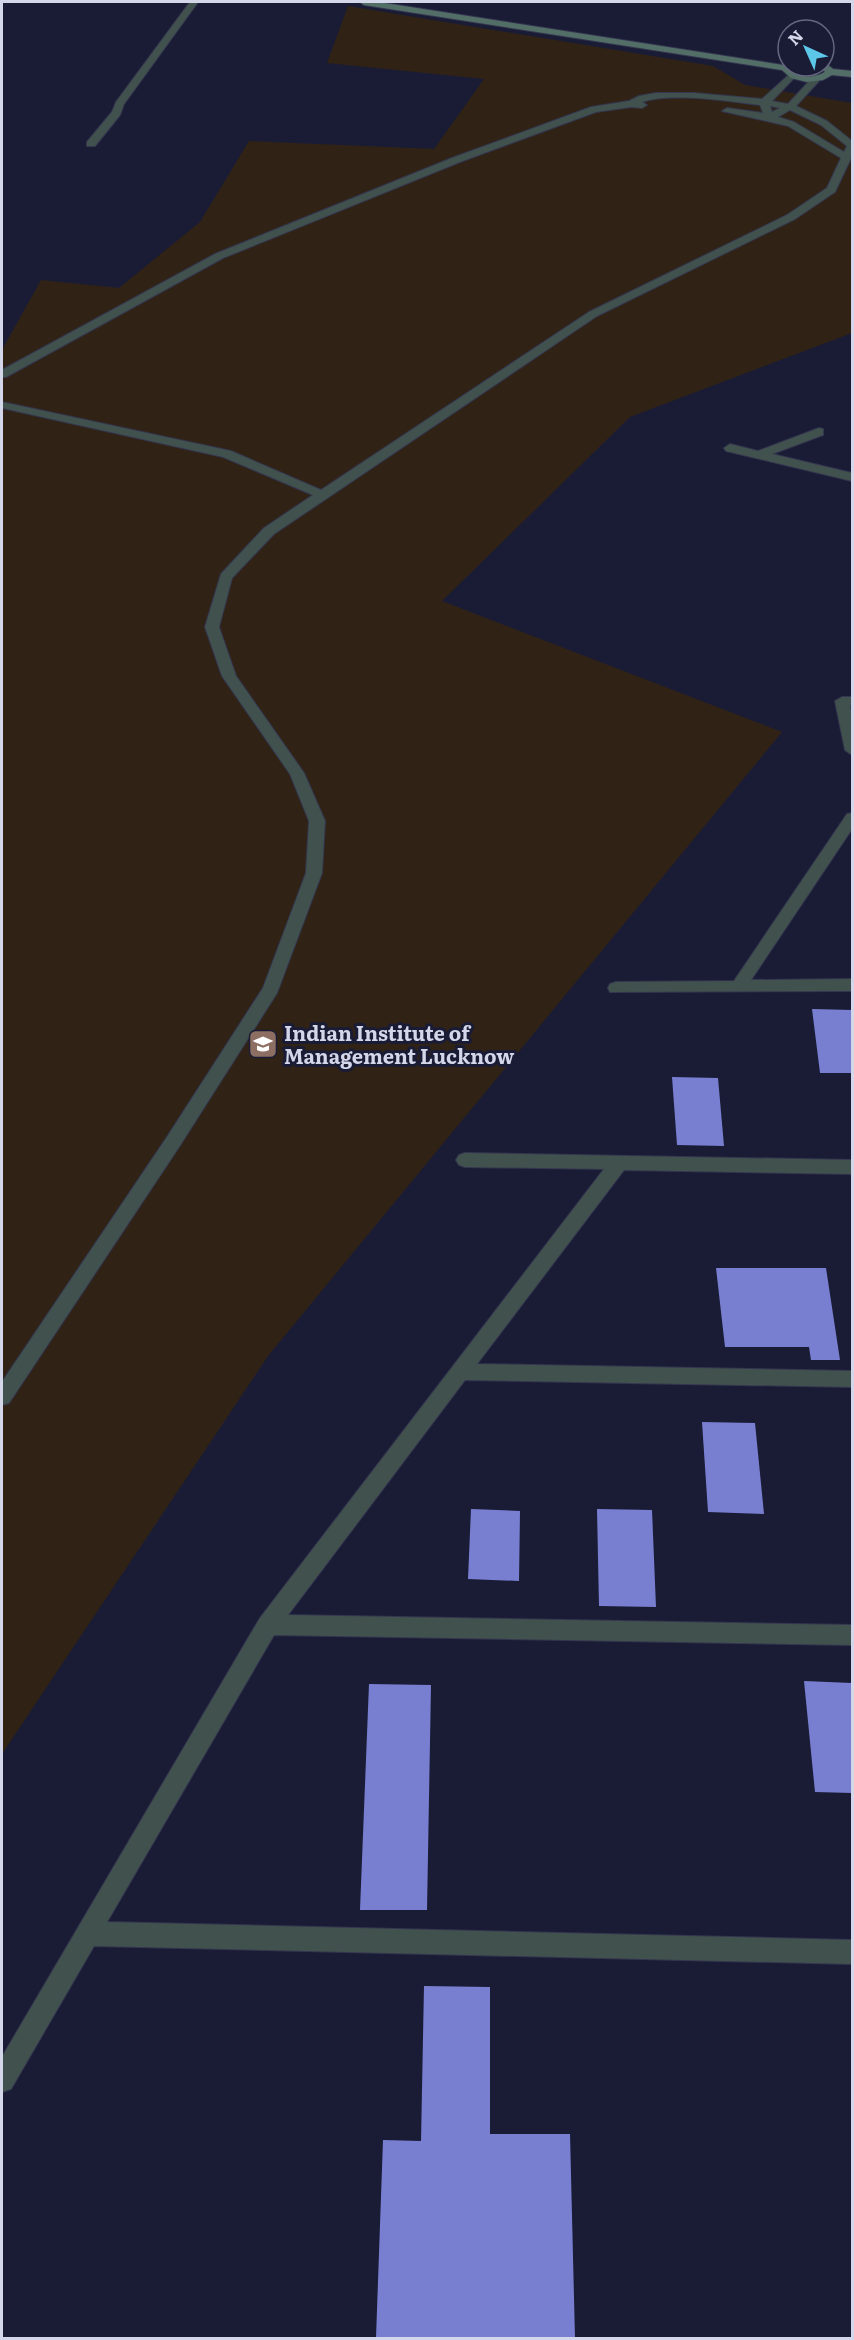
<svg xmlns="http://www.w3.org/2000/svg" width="854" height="2340" viewBox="0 0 854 2340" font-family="Literata,serif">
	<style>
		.education { fill: #302316 }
		.building { fill: #787fd1 }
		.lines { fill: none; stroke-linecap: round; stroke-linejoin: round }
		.lane-casing { stroke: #34364f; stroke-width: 2 }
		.street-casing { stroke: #34364f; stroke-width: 2 }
		.secondary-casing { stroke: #34364f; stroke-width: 2 }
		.lane { fill: #41514d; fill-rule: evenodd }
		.street { fill: #41514d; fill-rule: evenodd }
		.secondary { fill: #536e67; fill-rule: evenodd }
		.labels { text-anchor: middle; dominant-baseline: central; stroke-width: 6; stroke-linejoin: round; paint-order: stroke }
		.poi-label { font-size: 20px; font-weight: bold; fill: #d4d7e9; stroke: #1a1c36; text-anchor: start }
	</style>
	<rect width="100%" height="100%" fill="#1a1c36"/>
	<polygon class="education" points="348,6 713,66 745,85 852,103 852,333 630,417 442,601 782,732 268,1356 2,1754 2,350 41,280 119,288 200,222 249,141 434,149 484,79 327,63"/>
	<g class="building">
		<polygon points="812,1009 852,1010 852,1073 820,1073"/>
		<polygon points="672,1077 718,1078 724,1146 677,1145"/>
		<polygon points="716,1268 826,1268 840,1360 811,1360 809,1347 725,1347"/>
		<polygon points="702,1422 755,1423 764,1514 708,1512"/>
		<polygon points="471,1509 520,1511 519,1581 468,1579"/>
		<polygon points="597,1509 652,1510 656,1607 599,1606"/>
		<polygon points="804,1681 852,1683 852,1793 815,1792"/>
		<polygon points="369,1684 431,1685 427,1910 360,1910"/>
		<polygon points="424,1986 490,1987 490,2134 570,2134 575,2338 376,2338 383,2140 421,2141"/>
	</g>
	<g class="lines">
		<g class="lane-casing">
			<polygon id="lane" points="819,428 823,429 823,435 772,454 852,473 852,481 726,451 724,448 730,444 758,451"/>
		</g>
		<g class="street-casing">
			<g id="street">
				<polygon points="190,2 198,2 124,104 120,115 95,146 87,146 87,142 112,112 116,102"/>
				<path d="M792,72l5,3 -2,2 -23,24 16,3 25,-27h6v4l-23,25 31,15 25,20v15l-17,36 -40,27 -198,97 -323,218 -42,44 -13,49 17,49 68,97 21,48 -3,52 -45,120 -98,154 -170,256 -7,2v-23l165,-245 96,-149 43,-115 3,-52 -19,-47 -68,-98 -17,-49 16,-53 43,-46 49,-33 -90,-38 -221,-49v-6l229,49 90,39 268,-178 198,-97 40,-27 14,-30 -53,-32 -66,-15 5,-3 36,5 -3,-8c-32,-4 -89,-13 -118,-3l5,3 -5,3 -11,-1 -35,5 -136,50 -237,96 -217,119h-4v-7l213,-116 237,-96 139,-51 38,-6 10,-5 17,-3h38l68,6zM770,106l10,2 -8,4zM790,110l31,15 26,21 -3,6 -50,-30 -16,-5z"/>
				<polygon points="842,697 852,697 852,705 850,705 852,717 852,755 845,750 835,701"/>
				<polygon points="852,813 852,829 751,980 852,979 852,991 610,992 608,988 610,984 616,982 734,981 847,814"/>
				<polygon points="465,1153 852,1160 852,1174 624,1170 477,1364 852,1371 852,1387 465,1380 288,1615 852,1625 852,1645 274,1635 107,1922 852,1940 852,1964 94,1946 11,2089 2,2092 2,2057 260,1618 604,1169 465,1167 459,1165 456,1160 459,1155"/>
			</g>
		</g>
		<g class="secondary-casing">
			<path id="secondary" d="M360,2h18l405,63 5,-3v4h4l-2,2c10,10 23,11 35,4l-5,-6h4v-4l9,7 19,2v6l-20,-2 -9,5 -16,2 -16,-4 -9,-8 -418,-65z"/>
		</g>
		<use href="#lane" class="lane"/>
		<use href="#street" class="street"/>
		<use href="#secondary" class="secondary"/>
	</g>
	<defs>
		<g id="university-square" transform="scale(1.5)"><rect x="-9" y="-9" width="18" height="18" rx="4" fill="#8d6e63" stroke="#1a1c36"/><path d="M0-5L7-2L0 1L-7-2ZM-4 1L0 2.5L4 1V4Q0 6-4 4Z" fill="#fff"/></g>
	</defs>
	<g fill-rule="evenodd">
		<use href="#university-square" x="263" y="1044"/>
	</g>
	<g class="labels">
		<g class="poi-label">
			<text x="284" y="1032">Indian Institute of<tspan x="284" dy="23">Management Lucknow</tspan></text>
		</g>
	</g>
	<rect width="854" height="2340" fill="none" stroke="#d4d7e9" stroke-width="6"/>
	<g transform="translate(806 48) rotate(315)"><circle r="28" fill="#1a1c36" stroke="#64677e" stroke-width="1.5"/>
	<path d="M0-4.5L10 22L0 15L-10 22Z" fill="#5cc7e8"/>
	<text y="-9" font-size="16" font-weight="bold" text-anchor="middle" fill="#d4d7e9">N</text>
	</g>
</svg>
